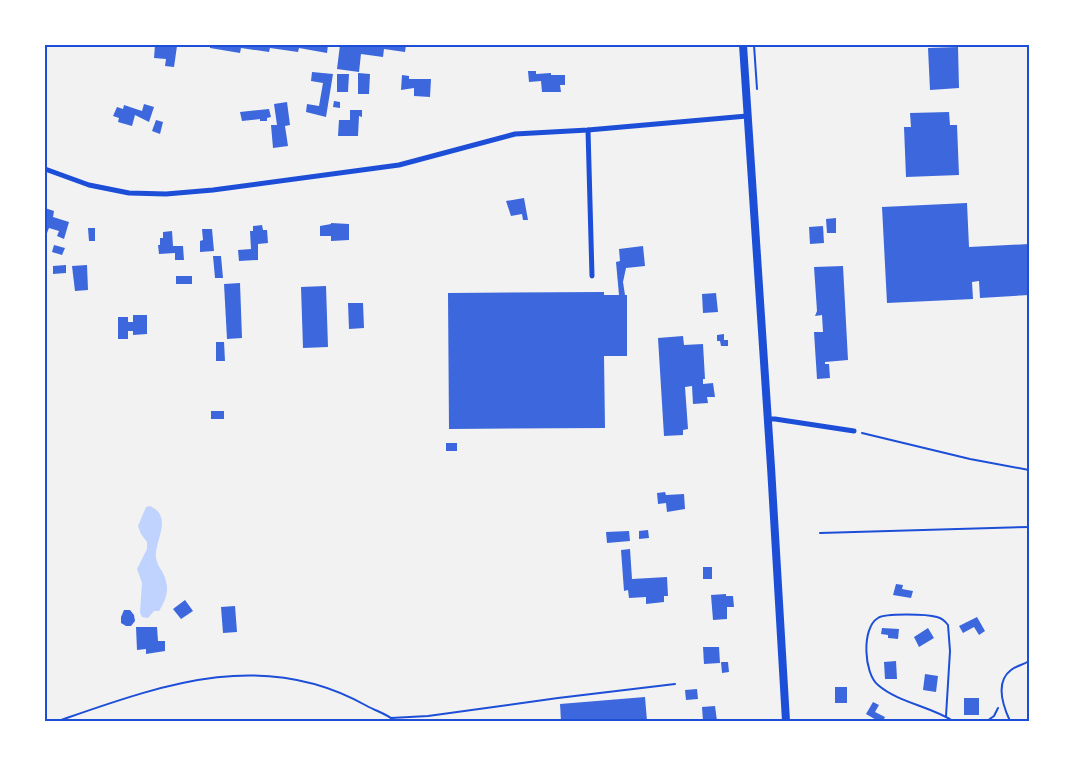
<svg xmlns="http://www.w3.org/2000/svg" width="1074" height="766" viewBox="0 0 1074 766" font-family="Roboto,sans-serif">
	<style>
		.water { fill: #bfd3fe }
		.building { fill: #3d67dc }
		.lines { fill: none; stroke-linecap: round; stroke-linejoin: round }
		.path { stroke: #1d4ed8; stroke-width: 2 }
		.service { stroke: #1d4ed8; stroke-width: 2 }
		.minor { stroke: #1d4ed8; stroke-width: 5 }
		.primary { stroke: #1d4ed8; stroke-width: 8 }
		.neatline { fill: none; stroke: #1d4ed8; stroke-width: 2 }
	</style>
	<rect width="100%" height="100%" fill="#f2f2f2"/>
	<path class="water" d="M150,506c24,11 4,35 6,52 1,5 3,9 6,13 8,15 6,26 -3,40h-5l-6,7 -6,-1 -2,-4 2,-30 -5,-14 10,-20v-7l-6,-8 -3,-8 8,-19z"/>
	<g class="building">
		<polygon points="155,45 177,46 174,67 165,66 166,59 154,58"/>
		<polygon points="210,45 328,45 327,53 299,48 298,52 270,48 269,52 241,48 240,53 210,48"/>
		<polygon points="340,45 406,45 405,52 384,49 383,57 361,54 359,72 337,69"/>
		<polygon points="958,47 959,88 930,90 928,48"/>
		<polygon points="528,71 536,71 536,74 551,73 551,75 565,75 565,85 560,85 561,92 542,92 541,81 529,82"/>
		<polygon points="312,72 333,74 326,117 306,112 307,104 319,106 323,83 311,81"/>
		<polygon points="358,73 370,74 369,94 358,94"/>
		<polygon points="337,74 349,74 348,92 337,92"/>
		<polygon points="402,75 409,76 409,79 431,79 430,97 414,96 414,88 401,90"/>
		<polygon points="334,101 340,102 340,108 333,107"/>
		<polygon points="287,102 290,125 285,126 288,146 273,148 271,125 277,125 274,104"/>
		<polygon points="144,104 154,107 149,122 135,115 132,126 118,122 119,118 113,116 117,107 123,109 124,105 142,111"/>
		<polygon points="269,109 271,117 267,118 267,121 260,121 260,119 242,121 240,112"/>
		<polygon points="350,110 362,110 362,117 359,116 358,136 338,136 339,120 350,120"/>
		<polygon points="949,112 950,125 957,125 959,175 906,177 904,127 911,127 910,113"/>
		<polygon points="156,120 163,122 160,134 152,131"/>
		<polygon points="524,198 528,220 523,220 522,214 511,216 506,201"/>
		<polygon points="967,203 969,247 1029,244 1029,295 980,298 979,281 972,282 973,299 887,303 882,207"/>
		<polygon points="45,208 54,211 53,217 69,222 64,239 57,236 59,231 49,228 47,233 45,232"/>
		<polygon points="836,218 836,233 827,233 826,219"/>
		<polygon points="331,223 349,224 349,240 331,241 331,236 320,236 320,226 331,224"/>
		<polygon points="262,225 263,230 267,230 268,243 258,244 258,260 239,261 238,250 251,249 250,231 253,231 253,226"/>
		<polygon points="823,226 824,243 810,244 809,227"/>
		<polygon points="88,228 95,228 95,241 89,241"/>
		<polygon points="202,229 212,229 214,251 200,252 200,241 203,240"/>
		<polygon points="172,231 173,246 183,246 184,260 175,260 175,253 159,254 158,245 160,245 160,238 163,238 163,232"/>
		<polygon points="54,245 65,248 62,255 52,252"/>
		<polygon points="643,246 645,266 626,268 623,282 625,295 627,295 627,356 604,356 605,428 449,429 448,293 604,292 604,295 619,295 616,262 620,261 619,249"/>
		<polygon points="213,256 221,256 223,278 215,278"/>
		<polygon points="66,265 66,273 53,274 53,266"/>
		<polygon points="87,265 88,290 75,291 72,266"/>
		<polygon points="843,266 848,360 825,362 825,364 829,364 830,378 817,379 814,332 823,332 822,315 815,316 817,311 814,267"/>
		<rect x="176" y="276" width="16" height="8"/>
		<polygon points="240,283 242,338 227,339 224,284"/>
		<polygon points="326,286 328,347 303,348 301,287"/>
		<polygon points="716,293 718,312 703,313 702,294"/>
		<polygon points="348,303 363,303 364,328 349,329"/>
		<polygon points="133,315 147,315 147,334 133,335 133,331 128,331 128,339 118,339 118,317 128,317 128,322 133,322"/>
		<polygon points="724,334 724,340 728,340 728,346 721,346 720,341 717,341 717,335"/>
		<polygon points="683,336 684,345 703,344 705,379 703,379 703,384 713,383 715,397 707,397 708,403 693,404 692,386 685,387 688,429 683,430 683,435 664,436 658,338"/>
		<polygon points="216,342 224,342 225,361 216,361"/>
		<rect x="211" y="411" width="13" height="8"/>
		<rect x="446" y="443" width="11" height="8"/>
		<polygon points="665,492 666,495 684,494 685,509 667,512 666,503 658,504 657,493"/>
		<polygon points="648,530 649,538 639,539 639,531"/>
		<polygon points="629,531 630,541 607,543 606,532"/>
		<polygon points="630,549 632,579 667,577 668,596 664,596 664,602 646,604 646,597 629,598 628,590 624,591 621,550"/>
		<rect x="703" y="567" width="9" height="12"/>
		<polygon points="896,584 903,585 902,589 913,591 911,598 893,595"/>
		<polygon points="726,594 726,596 733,596 734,607 727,607 727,619 713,620 711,595"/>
		<polygon points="185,600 193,611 181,619 173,609"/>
		<polygon points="235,606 237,632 223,633 221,607"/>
		<polygon points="124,610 130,610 134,615 135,621 131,626 126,626 121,623 121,617"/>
		<polygon points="977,617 985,631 979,635 974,627 963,633 959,626"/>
		<polygon points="136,627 157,627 158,641 165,641 165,651 146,654 146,649 137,650"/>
		<polygon points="882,628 899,629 898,639 888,638 888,635 881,634"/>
		<polygon points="928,628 934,638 919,647 914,637"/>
		<polygon points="703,647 719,647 720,663 704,664"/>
		<polygon points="896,661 897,679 885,679 884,662"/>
		<polygon points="721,662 728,662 729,672 722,673"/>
		<polygon points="925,674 938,676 936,692 923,690"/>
		<rect x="835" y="687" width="12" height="16"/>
		<polygon points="697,689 698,699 686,700 685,690"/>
		<polygon points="645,697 647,721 561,721 560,704"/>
		<rect x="964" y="698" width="15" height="17"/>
		<polygon points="873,702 879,705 875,712 885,717 883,721 878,721 866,714"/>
		<polygon points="715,706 717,721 703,721 702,707"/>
	</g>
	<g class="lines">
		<g class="path">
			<polyline points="754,45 757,89"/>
			<polyline points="862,433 970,459 1029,470"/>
			<path d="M946,716l4,-65 -2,-26c-3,-4 -6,-7 -11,-8 -10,-3 -52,-4 -59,1 -17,10 -14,56 0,67 21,18 52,21 75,36"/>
			<polyline points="391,718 428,716 558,698 675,684"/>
			<path d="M58,721c104,-36 205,-74 309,-15 9,5 20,8 28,15"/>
			<polyline points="987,721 994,716 998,708"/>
		</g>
		<g class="service">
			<polyline points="820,533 1029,527"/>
			<path d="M1010,721c-7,-15 -15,-39 1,-51 5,-4 12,-5 18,-9"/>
		</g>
		<g class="minor">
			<polyline points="588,130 592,276"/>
			<polyline points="45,169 89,185 129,193 166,194 213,190 399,165 515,134 588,130 747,116"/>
			<polyline points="768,419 775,419 854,431"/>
		</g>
		<polyline class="primary" points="743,45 771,467 786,721"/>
	</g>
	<rect width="1074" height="766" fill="none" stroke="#ffffff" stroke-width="93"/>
	<rect x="46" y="46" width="982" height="674" class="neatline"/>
</svg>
